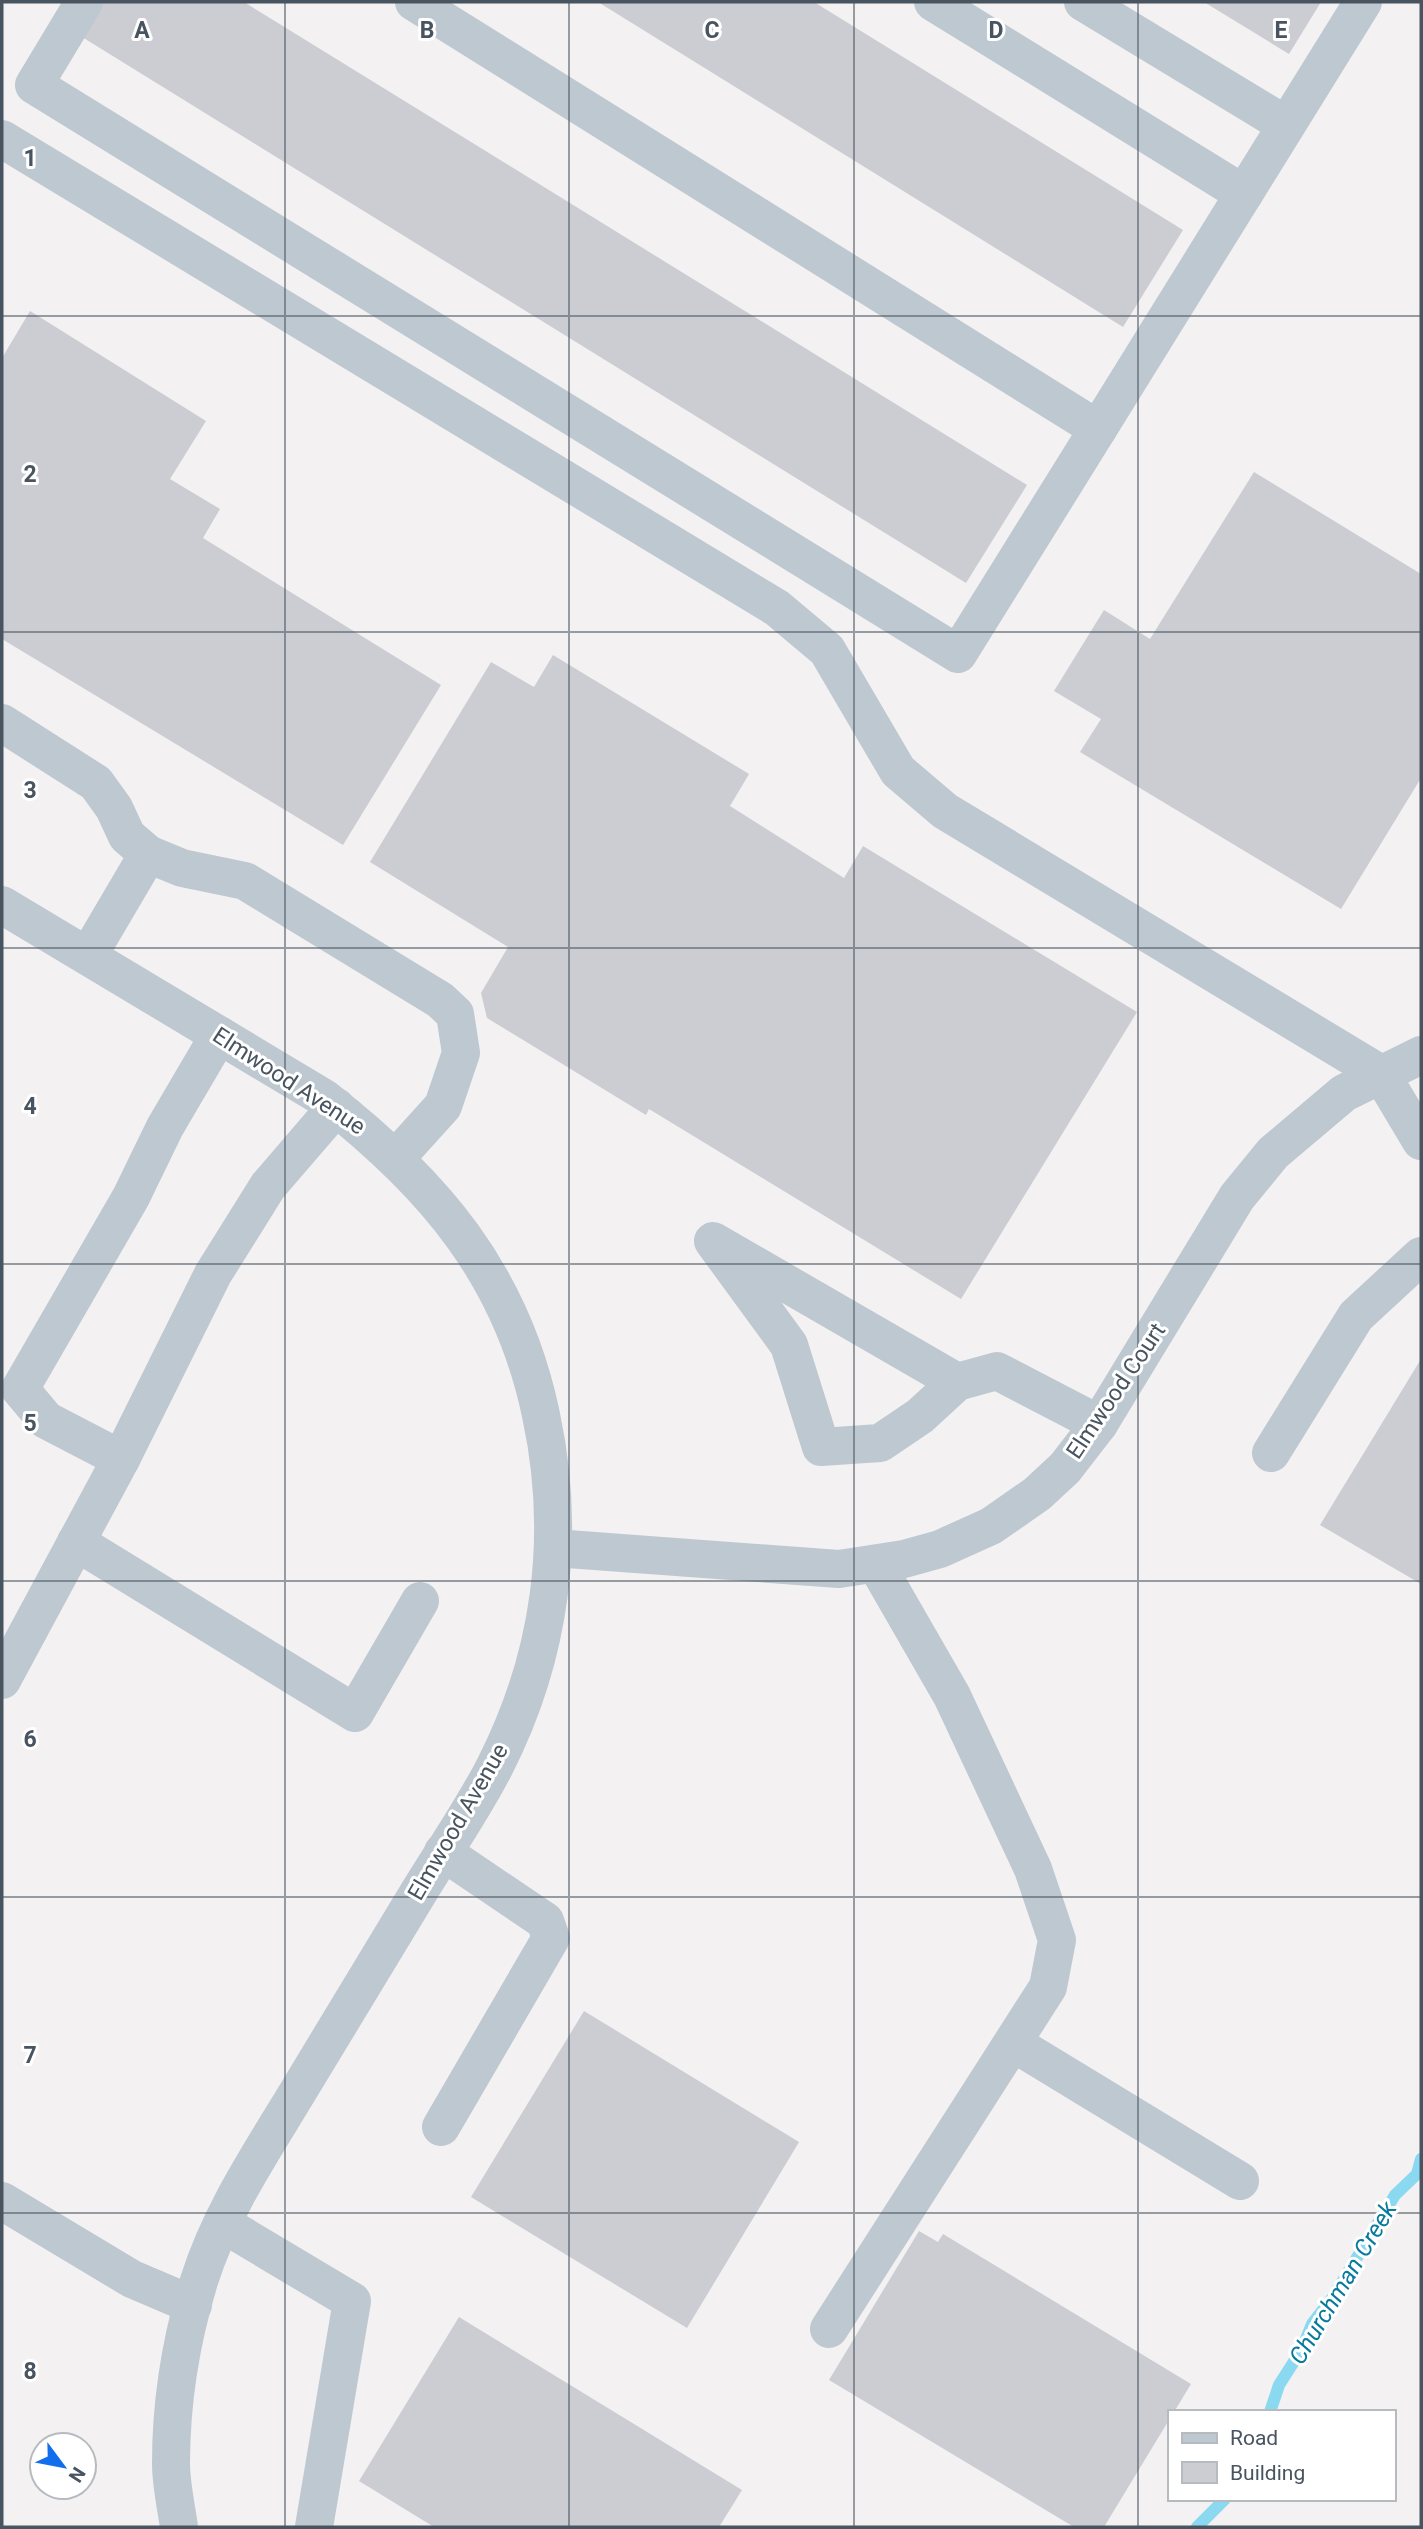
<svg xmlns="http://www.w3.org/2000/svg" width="1423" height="2529" viewBox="0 0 1423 2529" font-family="Roboto,sans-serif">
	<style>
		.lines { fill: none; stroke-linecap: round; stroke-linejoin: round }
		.stream { stroke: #8ad9f0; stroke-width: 12 }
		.building { fill: #cbcdd3 }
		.minor { stroke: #bec8d0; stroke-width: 38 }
		.grid { fill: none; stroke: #48545f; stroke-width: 2; stroke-opacity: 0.55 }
		.labels { text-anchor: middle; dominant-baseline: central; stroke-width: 6; stroke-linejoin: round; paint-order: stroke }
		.street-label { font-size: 23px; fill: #48545f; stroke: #fff }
		.water-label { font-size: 24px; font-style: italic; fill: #087a9c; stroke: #fff }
		.grid-label { font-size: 23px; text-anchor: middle; font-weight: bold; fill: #48545f; stroke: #fff; stroke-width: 6; stroke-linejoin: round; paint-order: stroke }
	</style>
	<rect width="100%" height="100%" fill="#f3f1f1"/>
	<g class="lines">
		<g class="stream">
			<polyline points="1270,2412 1279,2385 1302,2349 1312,2324 1333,2297 1395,2195 1417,2174 1421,2159"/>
			<polyline points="1197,2527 1225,2499"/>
		</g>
	</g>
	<g class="building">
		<polygon points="104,2 244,2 1027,485 966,583 82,37"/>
		<polygon points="598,2 814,2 1183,230 1123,327"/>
		<polygon points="1204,2 1321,2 1289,54"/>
		<polygon points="30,311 206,421 170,479 220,509 203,538 441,685 343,845 2,639 2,358"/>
		<polygon points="1254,472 1421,574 1421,778 1341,909 1080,752 1101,719 1054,691 1104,610 1150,639"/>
		<polygon points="553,655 749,774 730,806 844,878 863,846 1137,1012 961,1299 649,1109 646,1115 487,1018 481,993 508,947 370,862 491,662 534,687"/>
		<polygon points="1421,1359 1421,1584 1320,1525"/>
		<polygon points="584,2011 799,2142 687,2328 471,2197"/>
		<polygon points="919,2231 938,2242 943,2234 1191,2384 1174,2412 1169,2412 1169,2420 1104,2527 1074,2527 829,2380"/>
		<polygon points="459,2317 742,2490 719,2527 434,2527 359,2481"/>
	</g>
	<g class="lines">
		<g class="minor">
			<polyline points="84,2 34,85 958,654 1098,429"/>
			<polyline points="414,2 1098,429 1363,2"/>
			<polyline points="933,2 1244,194"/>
			<polyline points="1083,2 1286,125"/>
			<polyline points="2,139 777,608 827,650 898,771 945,811 1381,1074 1421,1141"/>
			<polyline points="2,723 96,783 114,808 127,836 148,854 182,868 245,881 440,1000 455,1014 461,1053 443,1106 396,1158"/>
			<path d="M2,905l322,193c110,86 188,177 217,317 26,121 10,241 -46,351 -22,43 -50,83 -75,124 -43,71 -86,142 -129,213 -35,57 -72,114 -92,178 -18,59 -28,121 -28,182 0,21 5,43 8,64"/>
			<polyline points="88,956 148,854"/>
			<polyline points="957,1382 920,1416 880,1443 821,1447 789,1345 713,1241 957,1382 997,1371 1099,1424"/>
			<polyline points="1271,1453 1356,1316 1421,1256"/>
			<polyline points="121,1459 46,1420 20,1389 131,1197 165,1127 219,1035"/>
			<polyline points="76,1542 355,1713 420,1601"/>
			<polyline points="554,1548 839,1569 904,1559 940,1549 991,1526 1037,1494 1065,1468 1099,1424 1237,1197 1273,1153 1344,1093 1421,1055"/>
			<polyline points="2,1680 121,1459 213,1274 268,1186 336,1107"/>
			<polyline points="1013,2043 1240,2181"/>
			<polyline points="441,2127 551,1938 545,1921 443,1852"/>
			<polyline points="2,2201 132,2279 193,2305"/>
			<polyline points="223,2224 352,2301 314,2527"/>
			<polyline points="829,2329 1048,1987 1057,1940 1033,1869 952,1696 876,1564"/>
		</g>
	</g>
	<path class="grid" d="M285,2v2525M569,2v2525M854,2v2525M1138,2v2525M2,316h1419M2,632h1419M2,948h1419M2,1264h1419M2,1581h1419M2,1897h1419M2,2213h1419"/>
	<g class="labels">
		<g class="street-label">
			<text transform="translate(289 1081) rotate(33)">Elmwood Avenue</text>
			<text transform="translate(1116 1391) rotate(-56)">Elmwood Court</text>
			<text transform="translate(458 1822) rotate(-60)">Elmwood Avenue</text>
		</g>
		<g class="water-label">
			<text transform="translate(1343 2283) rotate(-59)">Churchman Creek</text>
		</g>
	</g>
	<g class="grid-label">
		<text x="142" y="38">A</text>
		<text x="427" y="38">B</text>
		<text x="712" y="38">C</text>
		<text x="996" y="38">D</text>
		<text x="1281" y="38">E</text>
		<text x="30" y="166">1</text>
		<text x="30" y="482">2</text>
		<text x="30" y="798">3</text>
		<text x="30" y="1114">4</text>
		<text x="30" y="1431">5</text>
		<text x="30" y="1747">6</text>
		<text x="30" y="2063">7</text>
		<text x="30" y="2379">8</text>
	</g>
	<rect width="1423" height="2529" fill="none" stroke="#48545f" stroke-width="7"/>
	<rect x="1168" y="2410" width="228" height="91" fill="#ffffff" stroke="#b6bbbf" stroke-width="2"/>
	<rect x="1182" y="2433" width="35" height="10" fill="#bec8d0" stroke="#b6bbbf" stroke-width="2"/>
	<text x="1230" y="2445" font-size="21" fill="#48545f">Road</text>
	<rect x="1182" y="2462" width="35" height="21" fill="#cbcdd3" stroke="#b6bbbf" stroke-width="2"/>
	<text x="1230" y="2480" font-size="21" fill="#48545f">Building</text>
	<g transform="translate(63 2466) rotate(122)"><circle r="33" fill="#ffffff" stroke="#b6bbbf" stroke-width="2"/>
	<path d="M0-5L12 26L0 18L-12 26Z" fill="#126eec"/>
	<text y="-10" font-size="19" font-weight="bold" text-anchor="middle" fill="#48545f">N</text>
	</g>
</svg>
